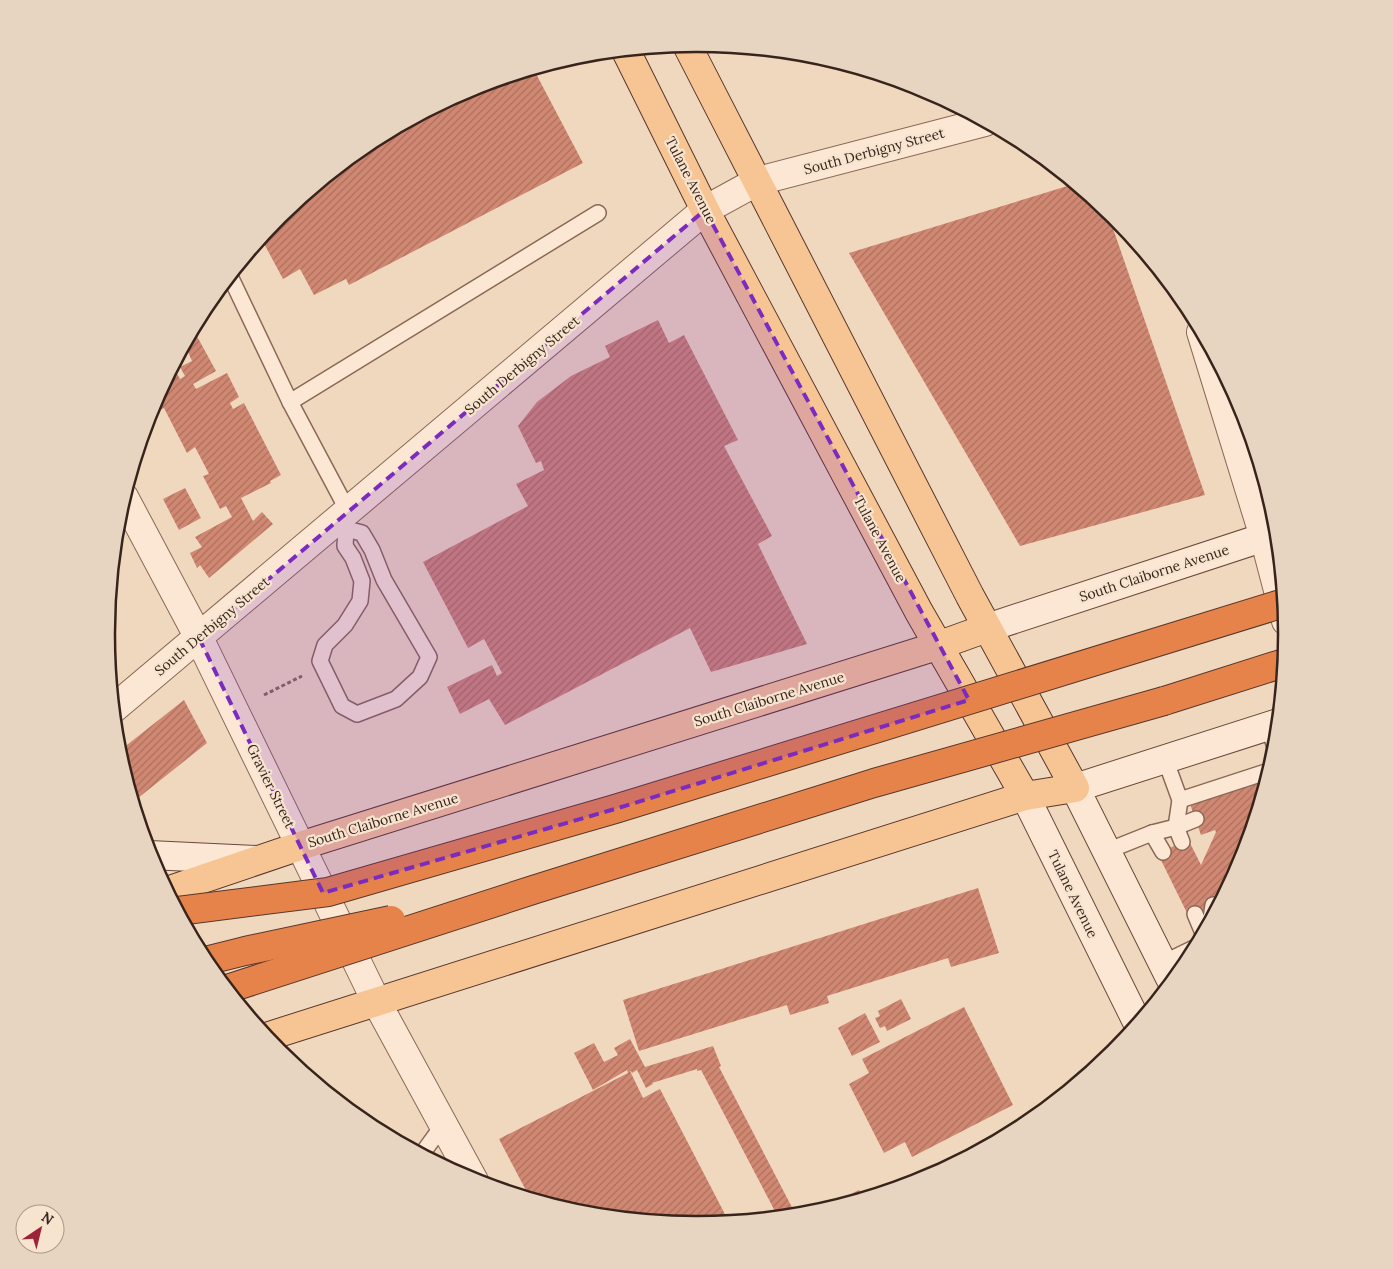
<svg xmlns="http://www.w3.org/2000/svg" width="1393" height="1269" viewBox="0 0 1393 1269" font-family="Lora,serif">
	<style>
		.building { fill: url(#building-hatch) }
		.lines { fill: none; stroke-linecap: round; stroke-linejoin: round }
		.lane-casing { stroke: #8a6856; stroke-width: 18 }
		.street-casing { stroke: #8a6856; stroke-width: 30 }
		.secondary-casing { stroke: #6c493a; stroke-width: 30 }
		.primary-casing { stroke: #58372b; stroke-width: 30 }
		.highway-casing { stroke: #58372b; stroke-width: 30 }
		.path { stroke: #8a6856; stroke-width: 3; stroke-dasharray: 4 2.5; stroke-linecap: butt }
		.lane { stroke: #fbe7d3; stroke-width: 15 }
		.street { stroke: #fbe7d3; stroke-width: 28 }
		.secondary { stroke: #fbe7d3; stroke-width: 28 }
		.primary { stroke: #f7c594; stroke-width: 28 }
		.highway { stroke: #e6834a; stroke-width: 28 }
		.highway-bridge-casing { stroke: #58372b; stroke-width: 30; stroke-linecap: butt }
		.highway-bridge { stroke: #e6834a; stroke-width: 28 }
		.marked { fill: #7b2cbf; fill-opacity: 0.2; stroke: #7b2cbf; stroke-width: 4; stroke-dasharray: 10 6; stroke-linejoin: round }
		.labels { text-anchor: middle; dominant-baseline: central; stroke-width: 4.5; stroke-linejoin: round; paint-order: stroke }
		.street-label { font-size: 14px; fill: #39241c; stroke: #f7e4cf }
		.rim { fill: none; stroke: #39241c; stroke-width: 2.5 }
	</style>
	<defs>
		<pattern id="building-hatch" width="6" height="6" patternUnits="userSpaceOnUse" patternTransform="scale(1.25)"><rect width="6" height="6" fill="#d18873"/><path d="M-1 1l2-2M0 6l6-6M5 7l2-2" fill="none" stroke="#ab6f5e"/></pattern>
	</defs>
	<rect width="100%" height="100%" fill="#f0d8bf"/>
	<g class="building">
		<polygon points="534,70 583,163 349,285 346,279 314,295 300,269 283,279 261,238 279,217 369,143 471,89"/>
		<polygon points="1074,184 1107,211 1205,495 1020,546 849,253"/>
		<polygon points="658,320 669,343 684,335 738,440 724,446 772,536 758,544 807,644 711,672 690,628 505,725 489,699 460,714 447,687 492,665 497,676 502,673 484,639 468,648 423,562 528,506 516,484 544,470 541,461 536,463 518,426 537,402 571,376 610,357 605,346"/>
		<polygon points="193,329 216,371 193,384 196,389 227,373 239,397 230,403 233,409 244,403 281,475 270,481 271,483 241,498 253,521 262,512 273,524 209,578 200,565 197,568 190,553 202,547 195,537 232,517 226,506 220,509 203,476 209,474 195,447 187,453 164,408 149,415 151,408 173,366 180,379 185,376 180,367 192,361 185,345"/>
		<polygon points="185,488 201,518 179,530 163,499"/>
		<polygon points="184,700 207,743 133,802 118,752"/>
		<polygon points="1259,781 1262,794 1242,861 1221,901 1189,917 1158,854 1188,839 1201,865 1216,832 1215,830 1201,835 1190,804"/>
		<polygon points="978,888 999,953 951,967 948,958 827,996 829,1003 790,1015 787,1005 639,1051 623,1000"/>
		<polygon points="901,999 911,1019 887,1031 885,1026 880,1028 875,1018 880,1016 878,1011"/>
		<polygon points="964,1007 1013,1105 912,1157 905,1142 884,1153 849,1084 869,1073 862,1059"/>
		<polygon points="865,1013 880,1042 852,1056 838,1028"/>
		<polygon points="630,1039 645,1067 713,1046 721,1066 719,1067 796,1215 778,1217 701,1070 697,1071 697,1069 652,1083 653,1084 646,1088 637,1070 632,1073 631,1071 630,1071 643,1098 660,1089 729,1222 696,1225 581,1214 530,1198 499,1139 628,1073 627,1070 593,1090 574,1053 594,1043 604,1062 618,1055 614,1048"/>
		<polygon points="859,1190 864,1198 826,1210 836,1203 835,1202"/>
	</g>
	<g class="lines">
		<g class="lane-casing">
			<g id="lane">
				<polyline points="230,276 290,402 348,511"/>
				<polyline points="290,402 598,213"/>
				<polyline points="339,519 346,529 345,546 353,558 362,581 360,601 345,625 325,645 320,661 342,706 357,714 396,699 420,677 429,657 384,580 372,550 362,533 346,529"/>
				<polyline points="1268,726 1276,750"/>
				<polyline points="1165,759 1180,800 1269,771"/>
				<polyline points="1180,800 1176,827 1182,842"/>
				<polyline points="1152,833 1163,852"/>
				<polyline points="1107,851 1152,833 1176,827 1196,819"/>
				<polyline points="1195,914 1203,933"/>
				<polyline points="1211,919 1213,905"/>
				<polyline points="1163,963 1196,947"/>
				<polyline points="422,1154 443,1125"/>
			</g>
		</g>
		<g class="street-casing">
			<g id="street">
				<polyline points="1201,332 1264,537 1286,621"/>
				<polyline points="124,497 199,638 376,1001 474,1181"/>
				<polyline points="113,709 705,210 758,181 985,122"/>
			</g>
		</g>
		<g class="secondary-casing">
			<g id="secondary">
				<polyline points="987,628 1277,533"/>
				<polyline points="1025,796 1138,1024"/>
				<polyline points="149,855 257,860"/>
				<polyline points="1172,982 1075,788 1278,723"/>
			</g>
		</g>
		<g class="primary-casing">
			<g id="primary">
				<polyline points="626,51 705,210 919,612 1025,796"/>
				<polyline points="167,891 300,846 937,646 987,628"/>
				<polyline points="266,1037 1025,796 1075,788 970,596 687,45"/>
			</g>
		</g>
		<g class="highway-casing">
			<polyline id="highway" points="1164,701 1284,663"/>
		</g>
		<polyline class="path" points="264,695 302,676"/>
		<use href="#lane" class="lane"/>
		<use href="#street" class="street"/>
		<use href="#secondary" class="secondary"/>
		<use href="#primary" class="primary"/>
		<use href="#highway" class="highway"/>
		<g class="highway-bridge-casing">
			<g id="highway-bridge">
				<polyline points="178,911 328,892 615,809 1284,603"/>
				<polyline points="205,961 245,951 391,920"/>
				<polyline points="227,989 536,889 874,783 1164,701"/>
			</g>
		</g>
		<use href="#highway-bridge" class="highway-bridge"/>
	</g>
	<path class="marked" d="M705,210l264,490 -354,109 -292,84 -124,-255z"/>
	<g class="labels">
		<g class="street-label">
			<text transform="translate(874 151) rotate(-15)">South Derbigny Street</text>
			<text transform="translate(691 180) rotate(63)">Tulane Avenue</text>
			<text transform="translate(522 365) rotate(-40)">South Derbigny Street</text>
			<text transform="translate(880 539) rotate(62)">Tulane Avenue</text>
			<text transform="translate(1154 573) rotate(-18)">South Claiborne Avenue</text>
			<text transform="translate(212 626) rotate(-40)">South Derbigny Street</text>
			<text transform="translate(769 699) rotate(-17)">South Claiborne Avenue</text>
			<text transform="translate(271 786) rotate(64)">Gravier Street</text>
			<text transform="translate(383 820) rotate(-17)">South Claiborne Avenue</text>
			<text transform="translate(1073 894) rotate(64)">Tulane Avenue</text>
		</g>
	</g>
	<path d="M0 0H1393V1269H0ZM696 52H697A581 581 0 0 1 1278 633V635A581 581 0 0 1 697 1216H696A581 581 0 0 1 115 635V633A581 581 0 0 1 696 52Z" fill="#e8d5c1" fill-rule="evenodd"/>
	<path class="rim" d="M696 52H697A581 581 0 0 1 1278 633V635A581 581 0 0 1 697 1216H696A581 581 0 0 1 115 635V633A581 581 0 0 1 696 52Z"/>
	<g transform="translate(40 1229) rotate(35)"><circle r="24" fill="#f7e4cf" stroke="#ab9787"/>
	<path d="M0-4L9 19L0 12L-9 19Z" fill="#9d233b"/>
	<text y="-8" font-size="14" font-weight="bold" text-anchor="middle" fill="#39241c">N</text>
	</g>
</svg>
